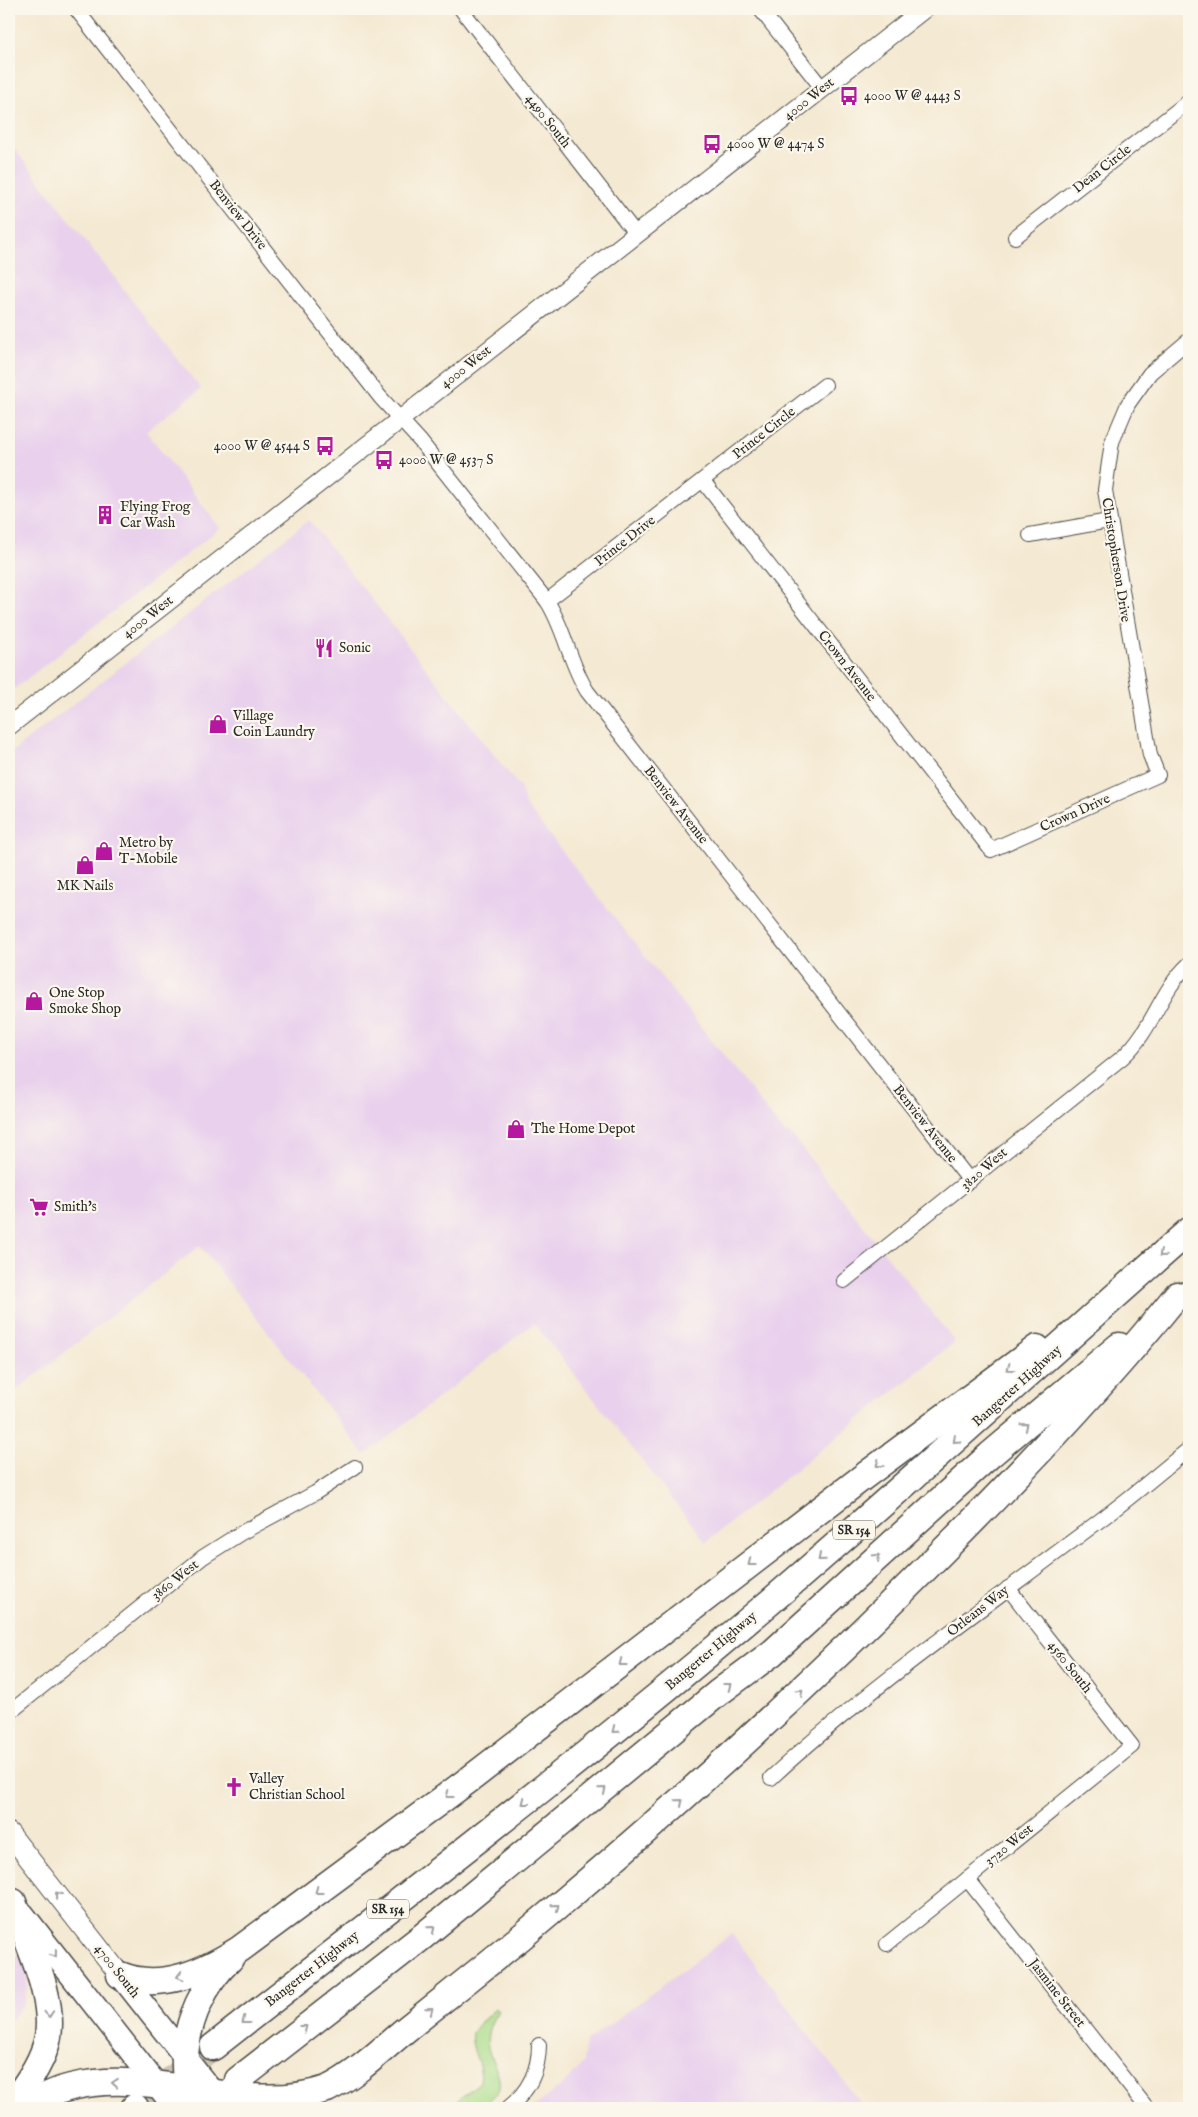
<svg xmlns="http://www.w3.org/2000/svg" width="1198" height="2117" viewBox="0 0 1198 2117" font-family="'IM FELL English',serif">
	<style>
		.built { fill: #e9d1ed }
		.green { fill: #abdc8a; stroke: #6b845a }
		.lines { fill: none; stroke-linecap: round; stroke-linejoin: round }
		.motorway-tunnel { stroke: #ccc3b1; stroke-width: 26; stroke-dasharray: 26 13; stroke-linecap: butt }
		.minor-casing { stroke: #494844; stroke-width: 16 }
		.tertiary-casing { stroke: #494844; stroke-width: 20 }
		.secondary-casing { stroke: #494844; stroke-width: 22 }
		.primary-casing { stroke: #494844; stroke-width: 25 }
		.motorway-casing { stroke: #494844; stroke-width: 29 }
		.minor { stroke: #fff; stroke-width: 14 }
		.tertiary { stroke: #fff; stroke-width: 18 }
		.secondary { stroke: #fff; stroke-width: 20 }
		.primary { stroke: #fff; stroke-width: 22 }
		.motorway { stroke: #fff; stroke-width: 26 }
		.oneway { stroke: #a0a0a0 }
		.labels { text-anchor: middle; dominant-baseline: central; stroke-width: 4.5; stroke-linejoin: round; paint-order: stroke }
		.shield { fill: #fbf7ec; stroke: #696865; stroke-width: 1 }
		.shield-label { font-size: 12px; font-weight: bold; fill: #2b2b2b }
		.poi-label { font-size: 14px; fill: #2b2b2b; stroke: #fbf7ec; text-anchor: start }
		.street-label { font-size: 14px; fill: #2b2b2b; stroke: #fbf7ec }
	</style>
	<rect width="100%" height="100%" fill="#fbf7ec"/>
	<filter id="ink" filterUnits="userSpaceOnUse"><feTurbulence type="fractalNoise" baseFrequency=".02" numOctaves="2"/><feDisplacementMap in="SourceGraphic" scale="10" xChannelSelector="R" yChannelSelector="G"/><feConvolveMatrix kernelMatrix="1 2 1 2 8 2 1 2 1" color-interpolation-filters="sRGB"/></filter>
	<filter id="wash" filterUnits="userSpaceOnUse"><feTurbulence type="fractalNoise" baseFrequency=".0096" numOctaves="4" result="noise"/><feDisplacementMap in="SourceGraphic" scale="20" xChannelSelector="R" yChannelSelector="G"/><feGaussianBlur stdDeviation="1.12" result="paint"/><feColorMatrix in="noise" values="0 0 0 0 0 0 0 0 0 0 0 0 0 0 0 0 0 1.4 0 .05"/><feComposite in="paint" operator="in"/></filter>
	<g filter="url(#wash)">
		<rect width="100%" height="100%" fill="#f4e9d2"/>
		<g class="built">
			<polygon points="9,142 201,389 146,431 220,528 9,693"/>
			<polygon points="309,520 521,789 525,804 786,1135 789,1132 955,1342 706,1542 534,1323 365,1455 200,1246 9,1396 9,754"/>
			<polygon points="732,1934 859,2101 849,2108 533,2108 570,2078 578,2069 583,2062 586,2042"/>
			<polygon points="9,1946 23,1964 28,1979 24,2003 9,2023"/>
		</g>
		<path class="green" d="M495,2008l3,3c-28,41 9,54 0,81l-16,16h-34l32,-26c4,-17 -11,-32 -8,-50z"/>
	</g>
	<g filter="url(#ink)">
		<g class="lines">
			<polyline class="motorway-tunnel" points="135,2107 213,2047"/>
			<g class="minor-casing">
				<g id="minor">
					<path d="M76,9l304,388 41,45 126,159c18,28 22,61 40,90l383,490"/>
					<polyline points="461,9 636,234"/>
					<polyline points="760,9 822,88"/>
					<polyline points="1015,237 1189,101"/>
					<polyline points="703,481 991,850 1158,775 1150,755 1105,490 1112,442 1128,404 1150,373 1189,340"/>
					<polyline points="1030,535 1109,521"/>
					<polyline points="547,601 825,385"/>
					<path d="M844,1281l279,-224c31,-29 36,-65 66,-93"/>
					<polyline points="9,1713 203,1557 241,1533 315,1493 355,1467"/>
					<path d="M771,1778c103,-95 220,-175 332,-260 30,-22 57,-46 86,-69"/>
					<polyline points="967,1879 1147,2108"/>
					<polyline points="887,1944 1132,1746 1008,1588"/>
					<path d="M508,2108c20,-16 31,-37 31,-63"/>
				</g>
			</g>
			<g class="tertiary-casing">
				<polyline id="tertiary" points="9,726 924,9"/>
			</g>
			<g class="secondary-casing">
				<polyline id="secondary" points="9,1833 120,1975"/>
			</g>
			<g class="primary-casing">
				<g id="primary">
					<polyline points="23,1914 175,2108"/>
					<polyline points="120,1975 225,2108"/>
				</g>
			</g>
			<g class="motorway-casing">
				<g id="motorway">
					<path d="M120,1975c41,17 85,-4 120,-26l234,-173 389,-299 174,-129"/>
					<path d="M213,2047c184,-145 371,-287 550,-439 145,-123 283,-252 426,-377"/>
					<polyline points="238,2080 422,1937 718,1693 772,1653 990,1455 1119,1346"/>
					<path d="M9,2108c14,-19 30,-40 37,-63 13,-41 -19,-103 -33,-143"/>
					<path d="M24,2108c15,-9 30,-17 47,-21 86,-21 172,30 256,2 29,-14 53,-38 77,-58 39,-31 77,-62 116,-93 145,-120 284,-247 416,-380 85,-85 166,-170 241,-263"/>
					<polyline points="134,2108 135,2107"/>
					<path d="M188,2108c0,-17 -4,-35 -3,-51 2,-36 19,-74 45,-98"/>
				</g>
			</g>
			<use href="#minor" class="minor"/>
			<use href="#tertiary" class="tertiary"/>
			<use href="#secondary" class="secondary"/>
			<use href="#primary" class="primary"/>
			<use href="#motorway" class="motorway"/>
		</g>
		<defs><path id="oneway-chevron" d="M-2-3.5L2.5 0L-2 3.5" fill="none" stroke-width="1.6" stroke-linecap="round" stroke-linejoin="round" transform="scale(1.25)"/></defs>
		<g class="oneway">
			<use href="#oneway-chevron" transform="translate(1162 1254) rotate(139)"/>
			<use href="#oneway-chevron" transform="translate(1010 1368) rotate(144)"/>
			<use href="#oneway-chevron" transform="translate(1025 1426) rotate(-39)"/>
			<use href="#oneway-chevron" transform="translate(956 1440) rotate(138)"/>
			<use href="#oneway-chevron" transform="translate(879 1464) rotate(143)"/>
			<use href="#oneway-chevron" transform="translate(877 1557) rotate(-43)"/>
			<use href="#oneway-chevron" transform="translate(821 1558) rotate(140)"/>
			<use href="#oneway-chevron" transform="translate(751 1563) rotate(142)"/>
			<use href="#oneway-chevron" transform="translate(622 1663) rotate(142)"/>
			<use href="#oneway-chevron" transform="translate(728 1686) rotate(-37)"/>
			<use href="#oneway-chevron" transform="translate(800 1692) rotate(-43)"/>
			<use href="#oneway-chevron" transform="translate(615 1730) rotate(141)"/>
			<use href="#oneway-chevron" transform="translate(603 1790) rotate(-40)"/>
			<use href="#oneway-chevron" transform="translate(449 1795) rotate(143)"/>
			<use href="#oneway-chevron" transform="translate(525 1802) rotate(142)"/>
			<use href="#oneway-chevron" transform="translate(680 1802) rotate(-41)"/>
			<use href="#oneway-chevron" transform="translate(318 1891) rotate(143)"/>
			<use href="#oneway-chevron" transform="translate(58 1895) rotate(-128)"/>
			<use href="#oneway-chevron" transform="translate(556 1907) rotate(-39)"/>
			<use href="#oneway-chevron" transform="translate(432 1929) rotate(-39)"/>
			<use href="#oneway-chevron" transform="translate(54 1954) rotate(52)"/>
			<use href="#oneway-chevron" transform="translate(180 1976) rotate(165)"/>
			<use href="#oneway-chevron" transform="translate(430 2010) rotate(-39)"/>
			<use href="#oneway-chevron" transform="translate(49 2014) rotate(86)"/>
			<use href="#oneway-chevron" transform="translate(245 2021) rotate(142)"/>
			<use href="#oneway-chevron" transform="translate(304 2028) rotate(-38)"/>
			<use href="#oneway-chevron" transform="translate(115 2083) rotate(-175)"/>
		</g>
	</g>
	<defs>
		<g id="bus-bare" transform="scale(1.5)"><path d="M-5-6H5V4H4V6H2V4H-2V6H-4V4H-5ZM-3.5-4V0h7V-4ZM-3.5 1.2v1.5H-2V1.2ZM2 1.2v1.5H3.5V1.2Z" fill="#b5179e" stroke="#fbf7ec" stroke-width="2.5" paint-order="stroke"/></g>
		<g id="building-bare" transform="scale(1.5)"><path d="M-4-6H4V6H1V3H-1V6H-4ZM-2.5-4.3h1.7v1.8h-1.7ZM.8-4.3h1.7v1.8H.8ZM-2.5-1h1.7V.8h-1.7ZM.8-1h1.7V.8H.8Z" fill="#b5179e" stroke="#fbf7ec" stroke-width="2.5" paint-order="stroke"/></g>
		<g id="restaurant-bare" transform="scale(1.5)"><path d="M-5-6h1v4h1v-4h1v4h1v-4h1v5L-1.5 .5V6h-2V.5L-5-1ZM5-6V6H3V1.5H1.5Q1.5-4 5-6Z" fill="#b5179e" stroke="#fbf7ec" stroke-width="2.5" paint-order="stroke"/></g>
		<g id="shop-bare" transform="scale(1.5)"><path d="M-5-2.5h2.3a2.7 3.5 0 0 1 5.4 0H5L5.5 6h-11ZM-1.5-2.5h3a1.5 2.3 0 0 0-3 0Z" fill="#b5179e" stroke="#fbf7ec" stroke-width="2.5" paint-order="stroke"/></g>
		<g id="supermarket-bare" transform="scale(1.5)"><path d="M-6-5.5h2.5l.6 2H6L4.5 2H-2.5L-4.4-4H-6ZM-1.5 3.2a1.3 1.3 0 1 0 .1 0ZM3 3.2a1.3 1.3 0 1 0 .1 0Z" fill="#b5179e" stroke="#fbf7ec" stroke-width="2.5" paint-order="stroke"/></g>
		<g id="church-bare" transform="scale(1.5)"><path d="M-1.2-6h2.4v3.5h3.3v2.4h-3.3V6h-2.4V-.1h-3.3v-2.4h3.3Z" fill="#b5179e" stroke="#fbf7ec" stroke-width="2.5" paint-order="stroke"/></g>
	</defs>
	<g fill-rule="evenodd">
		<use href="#bus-bare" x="849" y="96"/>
		<use href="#bus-bare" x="712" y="144"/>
		<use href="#bus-bare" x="325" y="446"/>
		<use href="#bus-bare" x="384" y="460"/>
		<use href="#building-bare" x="105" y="515"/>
		<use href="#restaurant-bare" x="324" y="648"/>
		<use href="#shop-bare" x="218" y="724"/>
		<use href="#shop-bare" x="104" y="851"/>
		<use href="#shop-bare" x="85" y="865"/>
		<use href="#shop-bare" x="34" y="1001"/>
		<use href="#shop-bare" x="516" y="1129"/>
		<use href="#supermarket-bare" x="39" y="1207"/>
		<use href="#church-bare" x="234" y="1787"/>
	</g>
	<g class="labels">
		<g class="shield">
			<rect x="833" y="1520.5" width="42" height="19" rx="4"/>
			<rect x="367" y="1899.5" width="42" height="19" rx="4"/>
		</g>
		<g class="shield-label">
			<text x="854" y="1530">SR 154</text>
			<text x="388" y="1909">SR 154</text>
		</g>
		<g class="poi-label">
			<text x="864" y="96">4000 W @ 4443 S</text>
			<text x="727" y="144">4000 W @ 4474 S</text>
			<text x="310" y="446" text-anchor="end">4000 W @ 4544 S</text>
			<text x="399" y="460">4000 W @ 4537 S</text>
			<text x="120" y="507">Flying Frog<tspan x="120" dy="16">Car Wash</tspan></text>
			<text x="339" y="648">Sonic</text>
			<text x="233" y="716">Village<tspan x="233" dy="16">Coin Laundry</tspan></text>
			<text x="119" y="843">Metro by<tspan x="119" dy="16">T-Mobile</tspan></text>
			<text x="85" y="886" text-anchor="middle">MK Nails</text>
			<text x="49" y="993">One Stop<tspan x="49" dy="16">Smoke Shop</tspan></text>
			<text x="531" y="1129">The Home Depot</text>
			<text x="54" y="1207">Smith's</text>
			<text x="249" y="1779">Valley<tspan x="249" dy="16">Christian School</tspan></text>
		</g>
		<g class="street-label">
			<text transform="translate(809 99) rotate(-38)">4000 West</text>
			<text transform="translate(548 121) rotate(52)">4490 South</text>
			<text transform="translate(1102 169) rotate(-38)">Dean Circle</text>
			<text transform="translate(238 215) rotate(52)">Benview Drive</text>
			<text transform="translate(466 367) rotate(-38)">4000 West</text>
			<text transform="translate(764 433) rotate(-38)">Prince Circle</text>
			<text transform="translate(625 541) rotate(-38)">Prince Drive</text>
			<text transform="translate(1116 560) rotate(81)">Christopherson Drive</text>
			<text transform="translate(148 617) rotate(-38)">4000 West</text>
			<text transform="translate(847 666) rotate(52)">Crown Avenue</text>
			<text transform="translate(676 805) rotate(52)">Benview Avenue</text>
			<text transform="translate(1075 813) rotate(-24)">Crown Drive</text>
			<text transform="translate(925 1124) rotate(52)">Benview Avenue</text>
			<text transform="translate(984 1169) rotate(-41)">3820 West</text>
			<text transform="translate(1017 1386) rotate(-42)">Bangerter Highway</text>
			<text transform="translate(175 1580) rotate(-38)">3860 West</text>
			<text transform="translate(978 1611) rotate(-38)">Orleans Way</text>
			<text transform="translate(711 1651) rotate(-40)">Bangerter Highway</text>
			<text transform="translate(1070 1667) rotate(52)">4560 South</text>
			<text transform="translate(1009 1845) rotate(-39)">3720 West</text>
			<text transform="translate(312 1969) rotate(-38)">Bangerter Highway</text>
			<text transform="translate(117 1971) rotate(52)">4700 South</text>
			<text transform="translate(1057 1993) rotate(52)">Jasmine Street</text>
		</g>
	</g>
	<rect width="1198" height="2117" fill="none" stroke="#fbf7ec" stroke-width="30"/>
</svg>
